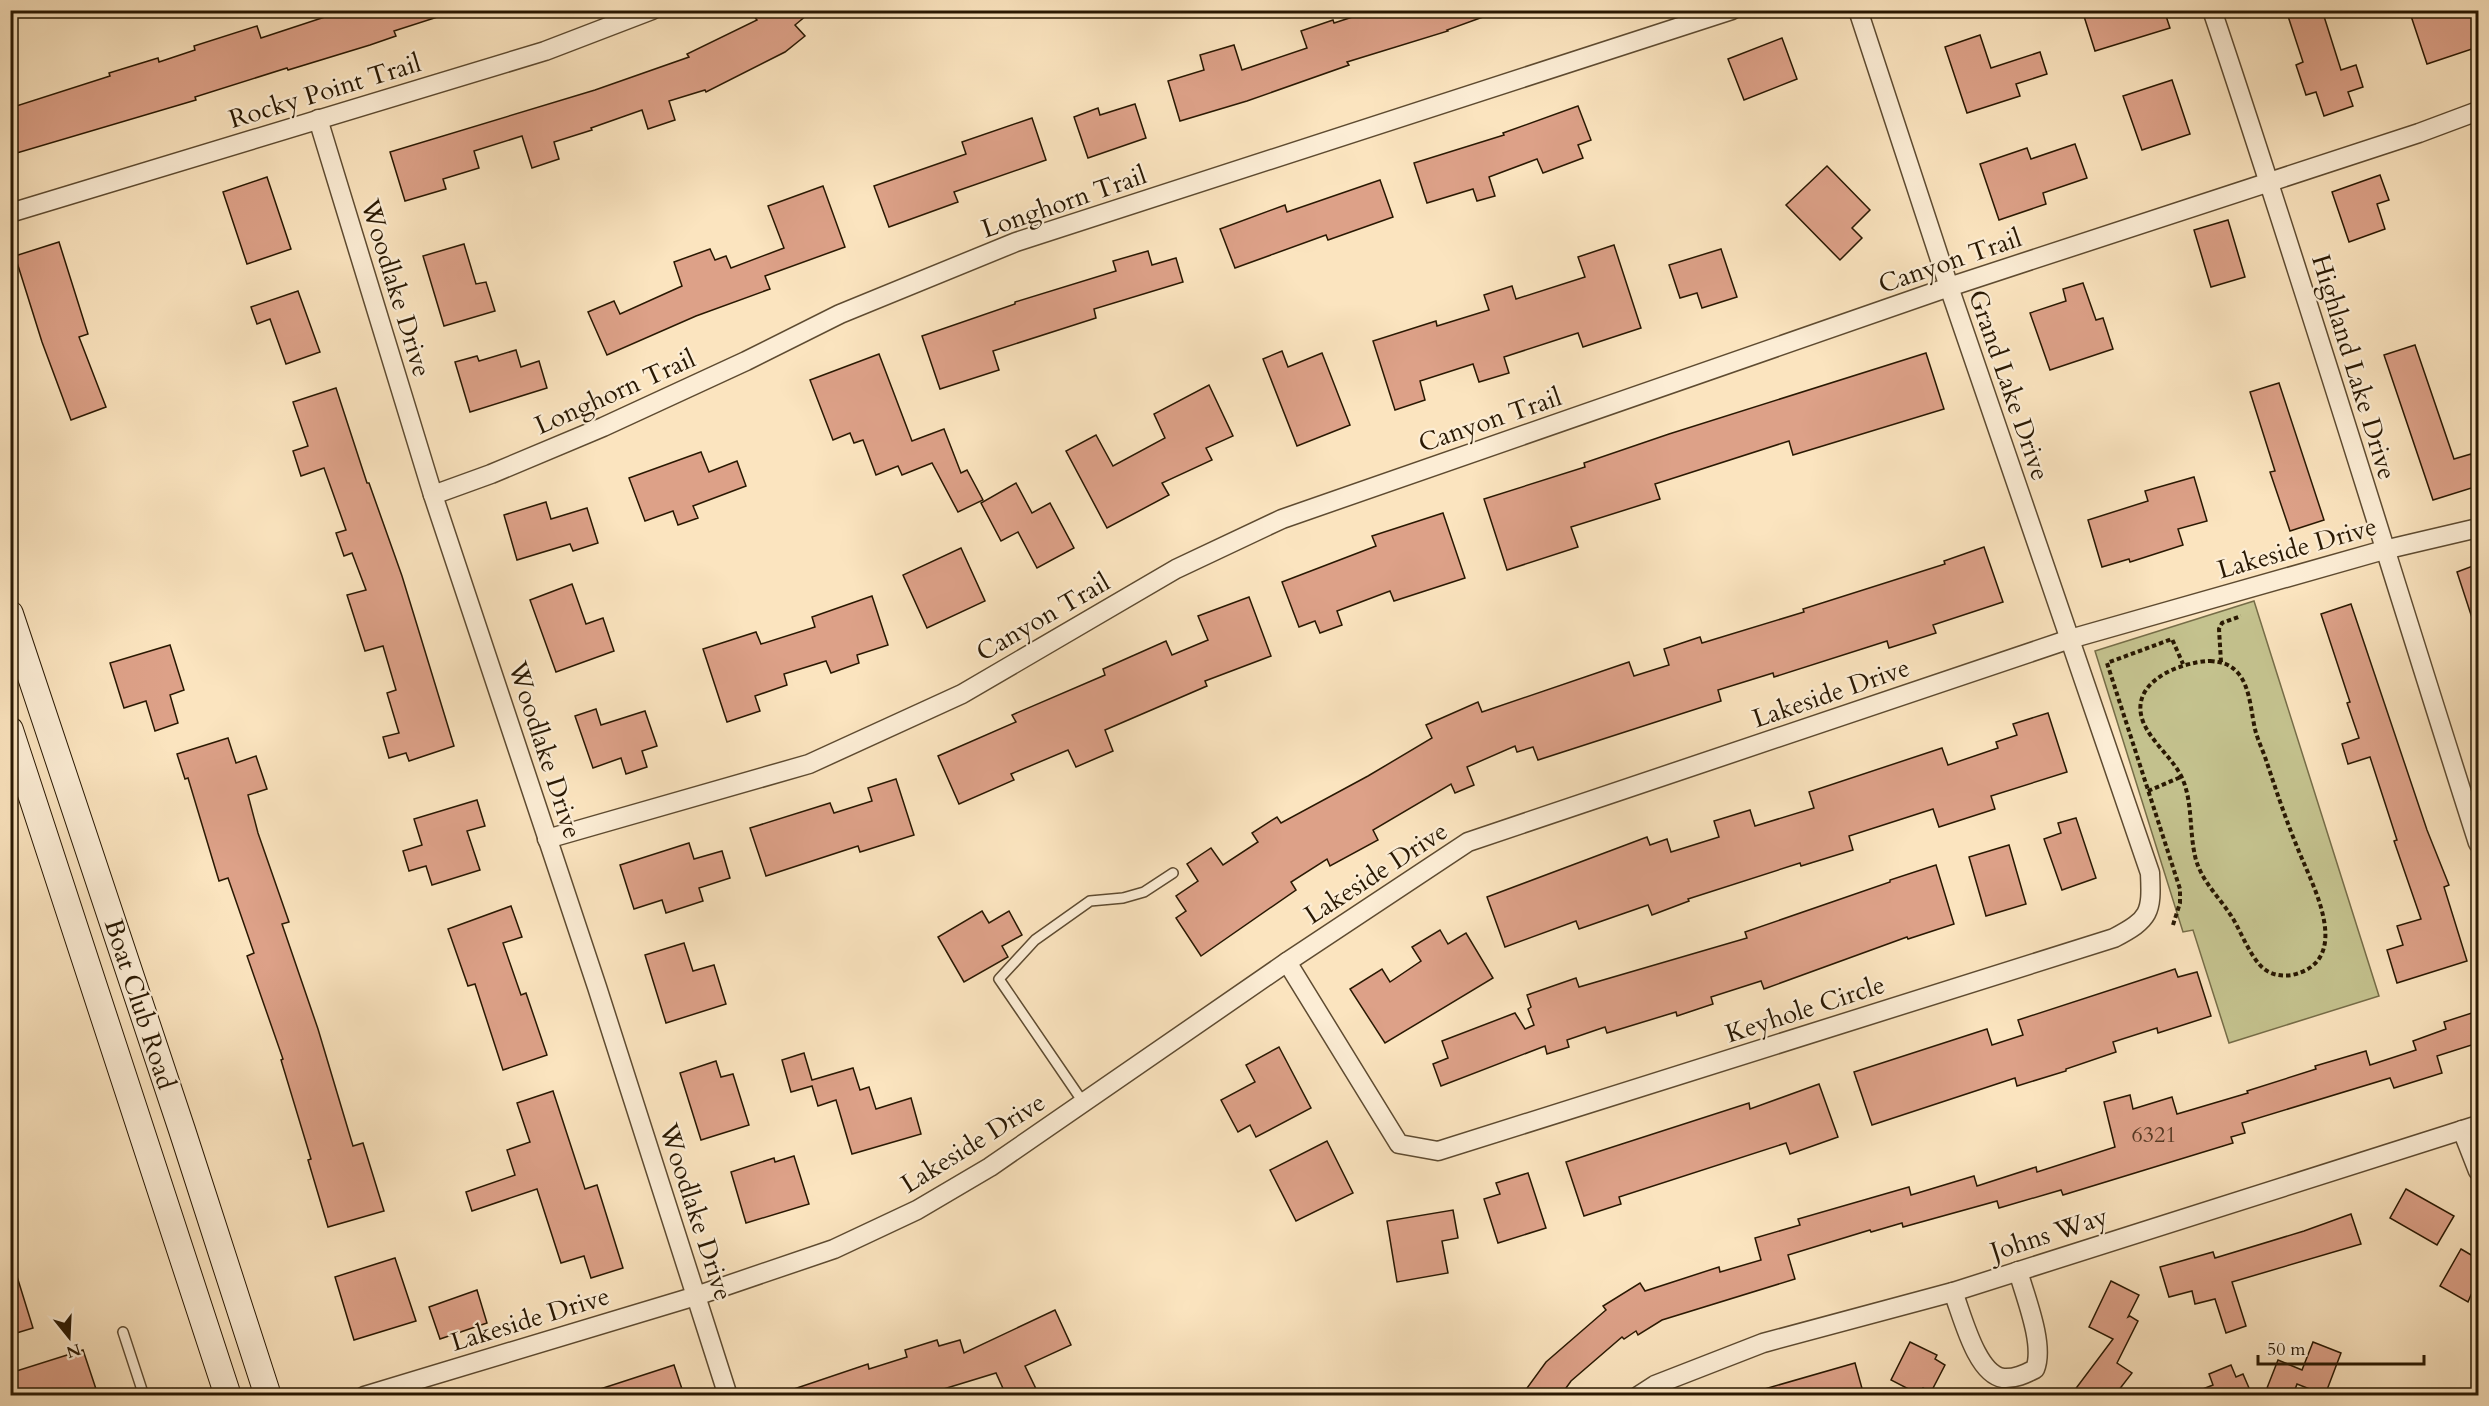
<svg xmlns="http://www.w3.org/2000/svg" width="2489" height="1406" viewBox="0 0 2489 1406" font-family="Cardo,serif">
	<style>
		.green { fill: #c4c28e; stroke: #766d48; stroke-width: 1.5 }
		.building { fill: #dda188; stroke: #291802; stroke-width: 1.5 }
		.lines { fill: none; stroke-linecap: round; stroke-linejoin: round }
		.lane-casing { stroke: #5e4b31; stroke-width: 12 }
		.street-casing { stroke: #5e4b31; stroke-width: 21 }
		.secondary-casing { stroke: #291802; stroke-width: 28 }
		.path { stroke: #291802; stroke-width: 4; stroke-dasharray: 4.5 3; stroke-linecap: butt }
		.lane { stroke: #fcedd5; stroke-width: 9 }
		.street { stroke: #fcedd5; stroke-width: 18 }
		.secondary { stroke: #fcedd5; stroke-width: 26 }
		.labels { text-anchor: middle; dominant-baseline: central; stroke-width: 4.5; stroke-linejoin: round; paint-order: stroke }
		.number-label { font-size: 22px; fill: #563a24 }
		.street-label { font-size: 26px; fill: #291802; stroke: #fcedd5 }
	</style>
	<rect width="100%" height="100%" fill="#fbe4bf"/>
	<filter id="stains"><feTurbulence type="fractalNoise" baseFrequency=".00333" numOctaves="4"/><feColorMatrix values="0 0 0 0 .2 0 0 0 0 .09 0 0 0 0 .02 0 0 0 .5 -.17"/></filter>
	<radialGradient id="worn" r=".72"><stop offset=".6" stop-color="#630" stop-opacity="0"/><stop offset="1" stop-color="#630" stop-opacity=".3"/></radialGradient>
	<polygon class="green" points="2254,601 2379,996 2229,1043 2193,930 2183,932 2095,651"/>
	<g class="building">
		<polygon points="346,10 447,10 447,14 394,31 396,36 370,45 288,70 287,68 195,97 196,100 10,155 10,108 110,76 109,73 158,58 159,62 195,50 194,46 257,26 261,38"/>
		<polygon points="749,10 813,10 795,25 805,36 785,52 706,92 705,90 669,101 675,120 648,129 642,110 591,128 592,130 554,142 559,159 532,168 522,136 474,151 479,168 443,179 446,189 405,201 390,152 595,90 689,57 687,54 757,20"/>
		<polygon points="1374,10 1493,10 1494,13 1447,30 1448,31 1347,62 1349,65 1247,101 1180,121 1168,81 1204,70 1200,55 1234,45 1242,70 1307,48 1301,31 1333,20 1334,23"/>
		<polygon points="2082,10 2164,10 2170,28 2095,51"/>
		<polygon points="2286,10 2322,10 2341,70 2356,65 2363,87 2348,92 2353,106 2324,116 2316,92 2306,95 2296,65 2303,62"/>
		<polygon points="2409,10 2478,10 2478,47 2427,64"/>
		<polygon points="1980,35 1991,68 2040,52 2047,74 2016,84 2020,96 1967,113 1945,47"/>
		<polygon points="1782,38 1797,79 1744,100 1728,59"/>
		<polygon points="2172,80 2190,134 2142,150 2123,96"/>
		<polygon points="1135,104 1146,138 1088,158 1074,117 1098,108 1100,115"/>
		<polygon points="1578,106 1591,140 1578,145 1583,158 1543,173 1537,159 1489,177 1495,196 1477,201 1473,189 1427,203 1414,163 1504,135 1503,133"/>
		<polygon points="1032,118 1046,160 954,192 958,202 889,227 874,186 966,154 962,142"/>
		<polygon points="2075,144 2087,178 2043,193 2046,204 1999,220 1980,164 2027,148 2031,159"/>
		<polygon points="1827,166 1870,210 1852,228 1862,238 1840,260 1786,205"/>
		<polygon points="2380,175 2389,200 2377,204 2385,229 2349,242 2332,192"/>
		<polygon points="267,177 291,249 247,264 223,192"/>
		<polygon points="1380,180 1393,217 1328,240 1326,235 1235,268 1220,229 1285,205 1287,212"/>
		<polygon points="823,186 845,247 765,276 770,289 696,316 607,355 588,312 614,301 620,314 682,286 674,262 710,249 715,260 726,256 731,268 784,248 768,206"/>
		<polygon points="2228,220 2245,277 2211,287 2194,230"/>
		<polygon points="59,242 88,334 79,337 106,407 71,420 42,342 15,256"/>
		<polygon points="464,244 476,284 486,282 495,311 444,326 423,256"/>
		<polygon points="1614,245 1641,328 1583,347 1578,333 1504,357 1509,373 1479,382 1473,364 1420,381 1425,400 1395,410 1373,341 1436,321 1437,326 1489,310 1484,295 1512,286 1516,299 1585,277 1578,257"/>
		<polygon points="1721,249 1737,297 1702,308 1697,293 1680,298 1669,265"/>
		<polygon points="1148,251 1152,265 1176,258 1183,282 1094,309 1096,318 993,351 999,370 940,389 922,336 1015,304 1015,302 1116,271 1113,261"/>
		<polygon points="2083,283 2096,320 2103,318 2113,349 2050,370 2030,313 2066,301 2063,289"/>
		<polygon points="298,291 320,352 286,364 270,319 257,324 251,307"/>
		<polygon points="2415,345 2454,459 2471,454 2478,476 2478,486 2433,500 2384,355"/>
		<polygon points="516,350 521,367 539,361 547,388 470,412 455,362 477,356 479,361"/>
		<polygon points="1282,351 1288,367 1322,353 1350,425 1297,446 1263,359"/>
		<polygon points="1926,353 1944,409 1793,455 1789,441 1655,484 1660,499 1571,527 1578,547 1507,570 1484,499 1585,467 1584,463 1669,434"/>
		<polygon points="879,354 912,441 944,429 961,473 967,470 983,500 958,512 932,463 902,475 898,466 876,475 863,440 854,443 850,433 833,440 810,380"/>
		<polygon points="2279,383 2324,520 2290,531 2270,472 2275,471 2250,392"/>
		<polygon points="1209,385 1233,436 1206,448 1212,460 1162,483 1169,495 1107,528 1066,451 1096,435 1113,466 1165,438 1154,414"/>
		<polygon points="336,388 367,483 369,483 402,576 454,746 409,761 406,753 389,758 383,737 399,733 387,693 396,690 383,646 365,651 347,595 366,590 352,553 344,556 336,533 346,530 324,468 301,476 293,451 308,446 293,402"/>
		<polygon points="701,452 709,472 737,461 746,486 693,506 698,518 678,525 673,511 645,521 629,478"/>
		<polygon points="2194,477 2207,521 2178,529 2183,545 2130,562 2129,559 2102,567 2088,520 2148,501 2145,491"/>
		<polygon points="1016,483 1032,513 1050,503 1074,548 1037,568 1018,532 1001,541 981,503"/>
		<polygon points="546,502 551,519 587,508 598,543 573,551 570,544 517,560 504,515"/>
		<polygon points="1443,513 1465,578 1394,601 1390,591 1337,611 1342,625 1320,633 1315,621 1299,627 1282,582 1376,546 1372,536"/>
		<polygon points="1984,547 2003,602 1933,625 1936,633 1889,648 1887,641 1774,677 1773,673 1718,690 1721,701 1538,760 1533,747 1517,752 1515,746 1467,767 1474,785 1455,793 1451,784 1373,830 1378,840 1330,866 1327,859 1291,882 1296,890 1201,956 1176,918 1186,911 1176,896 1198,881 1187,864 1211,848 1223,865 1258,842 1252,833 1277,817 1281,823 1368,776 1432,738 1426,725 1478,702 1482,712 1629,662 1634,676 1669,665 1664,649 1700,637 1702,643 1804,612 1803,609 1945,564 1944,561"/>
		<polygon points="961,548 985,601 927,628 903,575"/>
		<polygon points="2478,564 2478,627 2475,627 2457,572"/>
		<polygon points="572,584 586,624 603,618 614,651 556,672 530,600"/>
		<polygon points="872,596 888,645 857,655 859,663 831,673 826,661 784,674 787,685 755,696 760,711 727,722 703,649 756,632 761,644 815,627 812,617"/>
		<polygon points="1249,597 1271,656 1205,681 1207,686 1105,730 1113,751 1076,767 1068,750 1011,774 1014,780 959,804 938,756 1016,722 1012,715 1105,675 1103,669 1166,641 1172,655 1208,640 1198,616"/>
		<polygon points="2351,604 2427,830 2449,885 2444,887 2467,961 2397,983 2387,950 2403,945 2397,926 2421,919 2394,841 2397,840 2370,757 2348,764 2342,744 2359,738 2347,703 2350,702 2321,614"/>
		<polygon points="170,645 184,690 170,695 178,723 155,731 146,701 124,708 110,663"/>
		<polygon points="596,709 601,725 645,711 657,746 642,751 647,767 626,774 621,758 593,768 575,716"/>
		<polygon points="2048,713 2067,772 1991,796 1995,809 1939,827 1933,809 1849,836 1853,850 1801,866 1800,863 1688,899 1689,901 1652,915 1648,905 1579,929 1576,921 1505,947 1487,897 1647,837 1650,845 1667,839 1671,852 1719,837 1714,821 1750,810 1755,826 1814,808 1809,792 1942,748 1948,765 1998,748 1996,742 2017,735 2013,724"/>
		<polygon points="228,738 236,763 256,756 267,789 248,795 258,833 289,922 282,924 318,1029 353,1146 363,1143 384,1211 328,1227 308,1160 311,1159 281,1060 283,1059 247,956 254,953 228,878 219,881 188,778 185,779 177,754"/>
		<polygon points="896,779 914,835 860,852 858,846 766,876 750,828 830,803 834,813 872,801 868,788"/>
		<polygon points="477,800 485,826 467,831 480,870 432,885 426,866 409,871 403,851 422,845 414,819"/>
		<polygon points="2076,818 2096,878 2062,890 2044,839 2061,833 2058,823"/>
		<polygon points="689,843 694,859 722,851 730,878 699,888 703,901 666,913 662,900 634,909 620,865"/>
		<polygon points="2009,845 2026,904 1986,916 1969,857"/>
		<polygon points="1936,865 1954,924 1908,939 1907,937 1764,989 1761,981 1711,997 1713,1004 1677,1016 1676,1012 1607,1033 1605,1027 1567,1040 1569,1047 1547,1054 1545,1046 1441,1086 1433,1064 1448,1058 1442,1041 1515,1013 1525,1029 1534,1025 1528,1009 1531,1007 1527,995 1576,978 1579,987 1747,938 1745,932 1890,882 1890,880"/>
		<polygon points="511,906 522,937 503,943 521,995 526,993 547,1055 503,1070 475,984 468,986 448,929"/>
		<polygon points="982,911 989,923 1009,911 1022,935 1002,946 1008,957 964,982 938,937"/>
		<polygon points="1440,930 1448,944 1466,933 1493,978 1385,1043 1350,989 1382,969 1390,982 1421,961 1412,947"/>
		<polygon points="684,943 693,971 714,965 726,1004 666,1023 645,955"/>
		<polygon points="2175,969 2178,977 2197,972 2211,1016 2158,1033 2157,1028 2113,1042 2116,1052 2066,1069 2066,1071 2017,1086 2015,1078 1872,1125 1854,1072 1987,1029 1992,1045 2023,1035 2018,1020"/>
		<polygon points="2478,1011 2478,1043 2437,1056 2442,1073 2394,1088 2390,1078 2242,1123 2245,1133 2231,1137 2233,1143 2063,1195 2061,1190 1999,1208 1997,1201 1903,1227 1902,1223 1871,1232 1870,1230 1788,1255 1795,1279 1662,1320 1638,1335 1636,1331 1624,1339 1622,1337 1571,1381 1561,1395 1522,1395 1546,1362 1606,1310 1603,1306 1640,1283 1645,1291 1719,1267 1720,1272 1761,1260 1755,1238 1800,1225 1798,1219 1909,1187 1911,1195 1974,1176 1977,1186 2036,1167 2037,1172 2115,1147 2104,1102 2130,1095 2133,1109 2172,1097 2177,1114 2248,1093 2247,1091 2316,1069 2315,1066 2366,1051 2370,1065 2416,1050 2413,1041 2446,1029 2444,1022"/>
		<polygon points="1279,1047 1311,1108 1256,1137 1250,1125 1238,1132 1221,1100 1255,1082 1246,1065"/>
		<polygon points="804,1053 812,1080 853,1068 860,1090 869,1087 876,1109 911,1098 921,1134 852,1154 836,1100 818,1106 812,1086 791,1092 782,1060"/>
		<polygon points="716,1061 721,1077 733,1074 749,1125 701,1140 680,1073"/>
		<polygon points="1819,1084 1838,1137 1790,1154 1786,1143 1619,1197 1621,1204 1584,1216 1566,1162 1749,1103 1750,1109"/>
		<polygon points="553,1091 585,1189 597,1185 623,1268 591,1278 584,1256 561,1263 537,1189 472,1211 466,1192 515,1175 507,1150 530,1142 517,1103"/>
		<polygon points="1327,1141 1353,1193 1296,1221 1270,1170"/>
		<polygon points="794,1156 809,1204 746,1223 731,1172 774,1158 775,1162"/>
		<polygon points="1528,1173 1546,1228 1498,1243 1484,1199 1500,1194 1496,1183"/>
		<polygon points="2406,1189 2454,1216 2437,1245 2390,1218"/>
		<polygon points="1453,1210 1458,1238 1442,1241 1448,1273 1397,1282 1387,1221"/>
		<polygon points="2351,1214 2361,1244 2232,1282 2246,1326 2226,1333 2215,1299 2195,1304 2192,1291 2169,1297 2160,1267 2213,1252 2215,1258 2304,1231"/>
		<polygon points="2461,1249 2478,1259 2478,1300 2471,1295 2468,1302 2440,1286"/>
		<polygon points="395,1258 416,1321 354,1340 335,1277"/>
		<polygon points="15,1270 33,1328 10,1335 10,1271"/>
		<polygon points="2111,1281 2139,1295 2128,1317 2130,1316 2138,1321 2117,1363 2132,1373 2115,1395 2071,1395 2113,1339 2089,1327"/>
		<polygon points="477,1290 487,1323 440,1339 429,1307"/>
		<polygon points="1055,1310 1071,1345 1025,1366 1039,1395 1006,1395 996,1373 924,1395 786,1395 785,1392 868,1364 869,1369 907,1357 905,1350 937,1340 939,1346 960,1340 964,1353"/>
		<polygon points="1910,1342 1937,1355 1935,1359 1945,1365 1931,1392 1923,1388 1920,1395 1891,1380"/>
		<polygon points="2313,1342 2341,1353 2325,1395 2297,1384 2293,1395 2285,1395 2267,1388 2278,1360 2302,1370"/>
		<polygon points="83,1350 98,1395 10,1395 10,1373"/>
		<polygon points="1855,1363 1863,1392 1853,1395 1762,1395 1761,1390"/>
		<polygon points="674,1365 684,1395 592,1395 591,1392"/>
		<polygon points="2231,1365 2236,1377 2243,1374 2252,1395 2190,1395 2190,1394 2213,1385 2209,1374"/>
	</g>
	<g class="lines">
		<g class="lane-casing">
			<g id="lane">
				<polyline points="1083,1102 999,979 1035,940 1090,901 1123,898 1144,892 1173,873"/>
				<polyline points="123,1332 144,1396"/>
			</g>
		</g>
		<g class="street-casing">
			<g id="street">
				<path d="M2212,10c93,276 177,555 266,833"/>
				<polyline points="318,119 433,495 597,987 728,1396"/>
				<polyline points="10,213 545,51 652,10"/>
				<polyline points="433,495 491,474 603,427 746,361 840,314 1016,242 1732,10"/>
				<polyline points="547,839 809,764 962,694 1176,569 1282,519 1949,287 2419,133 2478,111"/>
				<path d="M1287,962l112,182 39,7 676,-213c36,-19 38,-25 36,-65l-201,-586 -91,-277"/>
				<polyline points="2462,1130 2478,1171"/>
				<path d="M1953,1292c9,22 23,82 50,86 12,1 22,-4 32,-9 10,-24 -10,-73 -17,-98"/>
				<polyline points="364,1396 696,1296 834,1249 917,1210 990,1167 1287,962 1468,842 2070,639 2384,550 2478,528"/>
				<polyline points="1638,1396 1655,1385 1763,1343 1953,1292 2478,1125"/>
			</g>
		</g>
		<g class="secondary-casing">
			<g id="secondary">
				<polyline points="10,614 182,1130 268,1396"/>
				<polyline points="10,730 228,1396"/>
			</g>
		</g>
		<g class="path">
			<path d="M2210,661c12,1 20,3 28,12 13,15 13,42 18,60 3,10 8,20 11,30 11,33 22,66 36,98 15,35 47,101 -11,114 -12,2 -25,-1 -33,-11 -11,-13 -18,-32 -27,-47 -12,-19 -29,-34 -36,-57 -7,-26 -3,-55 -13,-80 -9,-21 -29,-35 -39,-56 -18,-41 35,-62 66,-63z"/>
			<polyline points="2221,662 2219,629 2222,623 2241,616"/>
			<polyline points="2148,791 2181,777"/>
			<polyline points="2173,925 2180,903 2180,889 2107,663 2172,639 2183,664"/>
		</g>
		<use href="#lane" class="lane"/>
		<use href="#street" class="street"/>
		<use href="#secondary" class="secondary"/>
	</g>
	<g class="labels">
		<g class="number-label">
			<text x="2154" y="1135">6321</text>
		</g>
		<g class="street-label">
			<text transform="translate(325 91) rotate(-17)">Rocky Point Trail</text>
			<text transform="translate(1064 202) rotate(-19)">Longhorn Trail</text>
			<text transform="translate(1950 261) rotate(-19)">Canyon Trail</text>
			<text transform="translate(396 288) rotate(73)">Woodlake Drive</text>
			<text transform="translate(2354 367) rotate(73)">Highland Lake Drive</text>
			<text transform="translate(2009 385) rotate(71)">Grand Lake Drive</text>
			<text transform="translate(615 392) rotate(-24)">Longhorn Trail</text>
			<text transform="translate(1490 420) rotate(-19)">Canyon Trail</text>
			<text transform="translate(2297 548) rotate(-16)">Lakeside Drive</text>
			<text transform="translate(1043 617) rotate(-30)">Canyon Trail</text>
			<text transform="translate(1831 693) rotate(-19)">Lakeside Drive</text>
			<text transform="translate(545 750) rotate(72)">Woodlake Drive</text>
			<text transform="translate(1376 873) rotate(-33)">Lakeside Drive</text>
			<text transform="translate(140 1004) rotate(72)">Boat Club Road</text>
			<text transform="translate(1805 1009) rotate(-18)">Keyhole Circle</text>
			<text transform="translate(973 1143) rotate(-32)">Lakeside Drive</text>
			<text transform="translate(696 1212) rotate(72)">Woodlake Drive</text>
			<text transform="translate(2049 1234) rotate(-18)">Johns Way</text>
			<text transform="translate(530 1319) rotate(-17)">Lakeside Drive</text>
		</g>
	</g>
	<rect width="2489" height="1406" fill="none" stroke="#fbe4bf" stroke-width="36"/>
	<rect x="12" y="12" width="2465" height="1382" fill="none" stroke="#291802" stroke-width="3"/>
	<rect x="18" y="18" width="2453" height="1370" fill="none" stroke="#291802" stroke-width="1.5"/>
	<g transform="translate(69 1337) rotate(162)" stroke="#fcedd5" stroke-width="4.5" paint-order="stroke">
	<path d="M0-4.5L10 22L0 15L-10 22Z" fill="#291802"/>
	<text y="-9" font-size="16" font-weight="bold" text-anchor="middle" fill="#291802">N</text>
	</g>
	<path d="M2258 1355v9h166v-9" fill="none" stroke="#291802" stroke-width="3"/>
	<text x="2267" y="1355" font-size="18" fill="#291802" stroke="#fcedd5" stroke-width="4.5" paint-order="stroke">50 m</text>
	<rect width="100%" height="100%" filter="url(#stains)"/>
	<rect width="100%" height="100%" fill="url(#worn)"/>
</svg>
